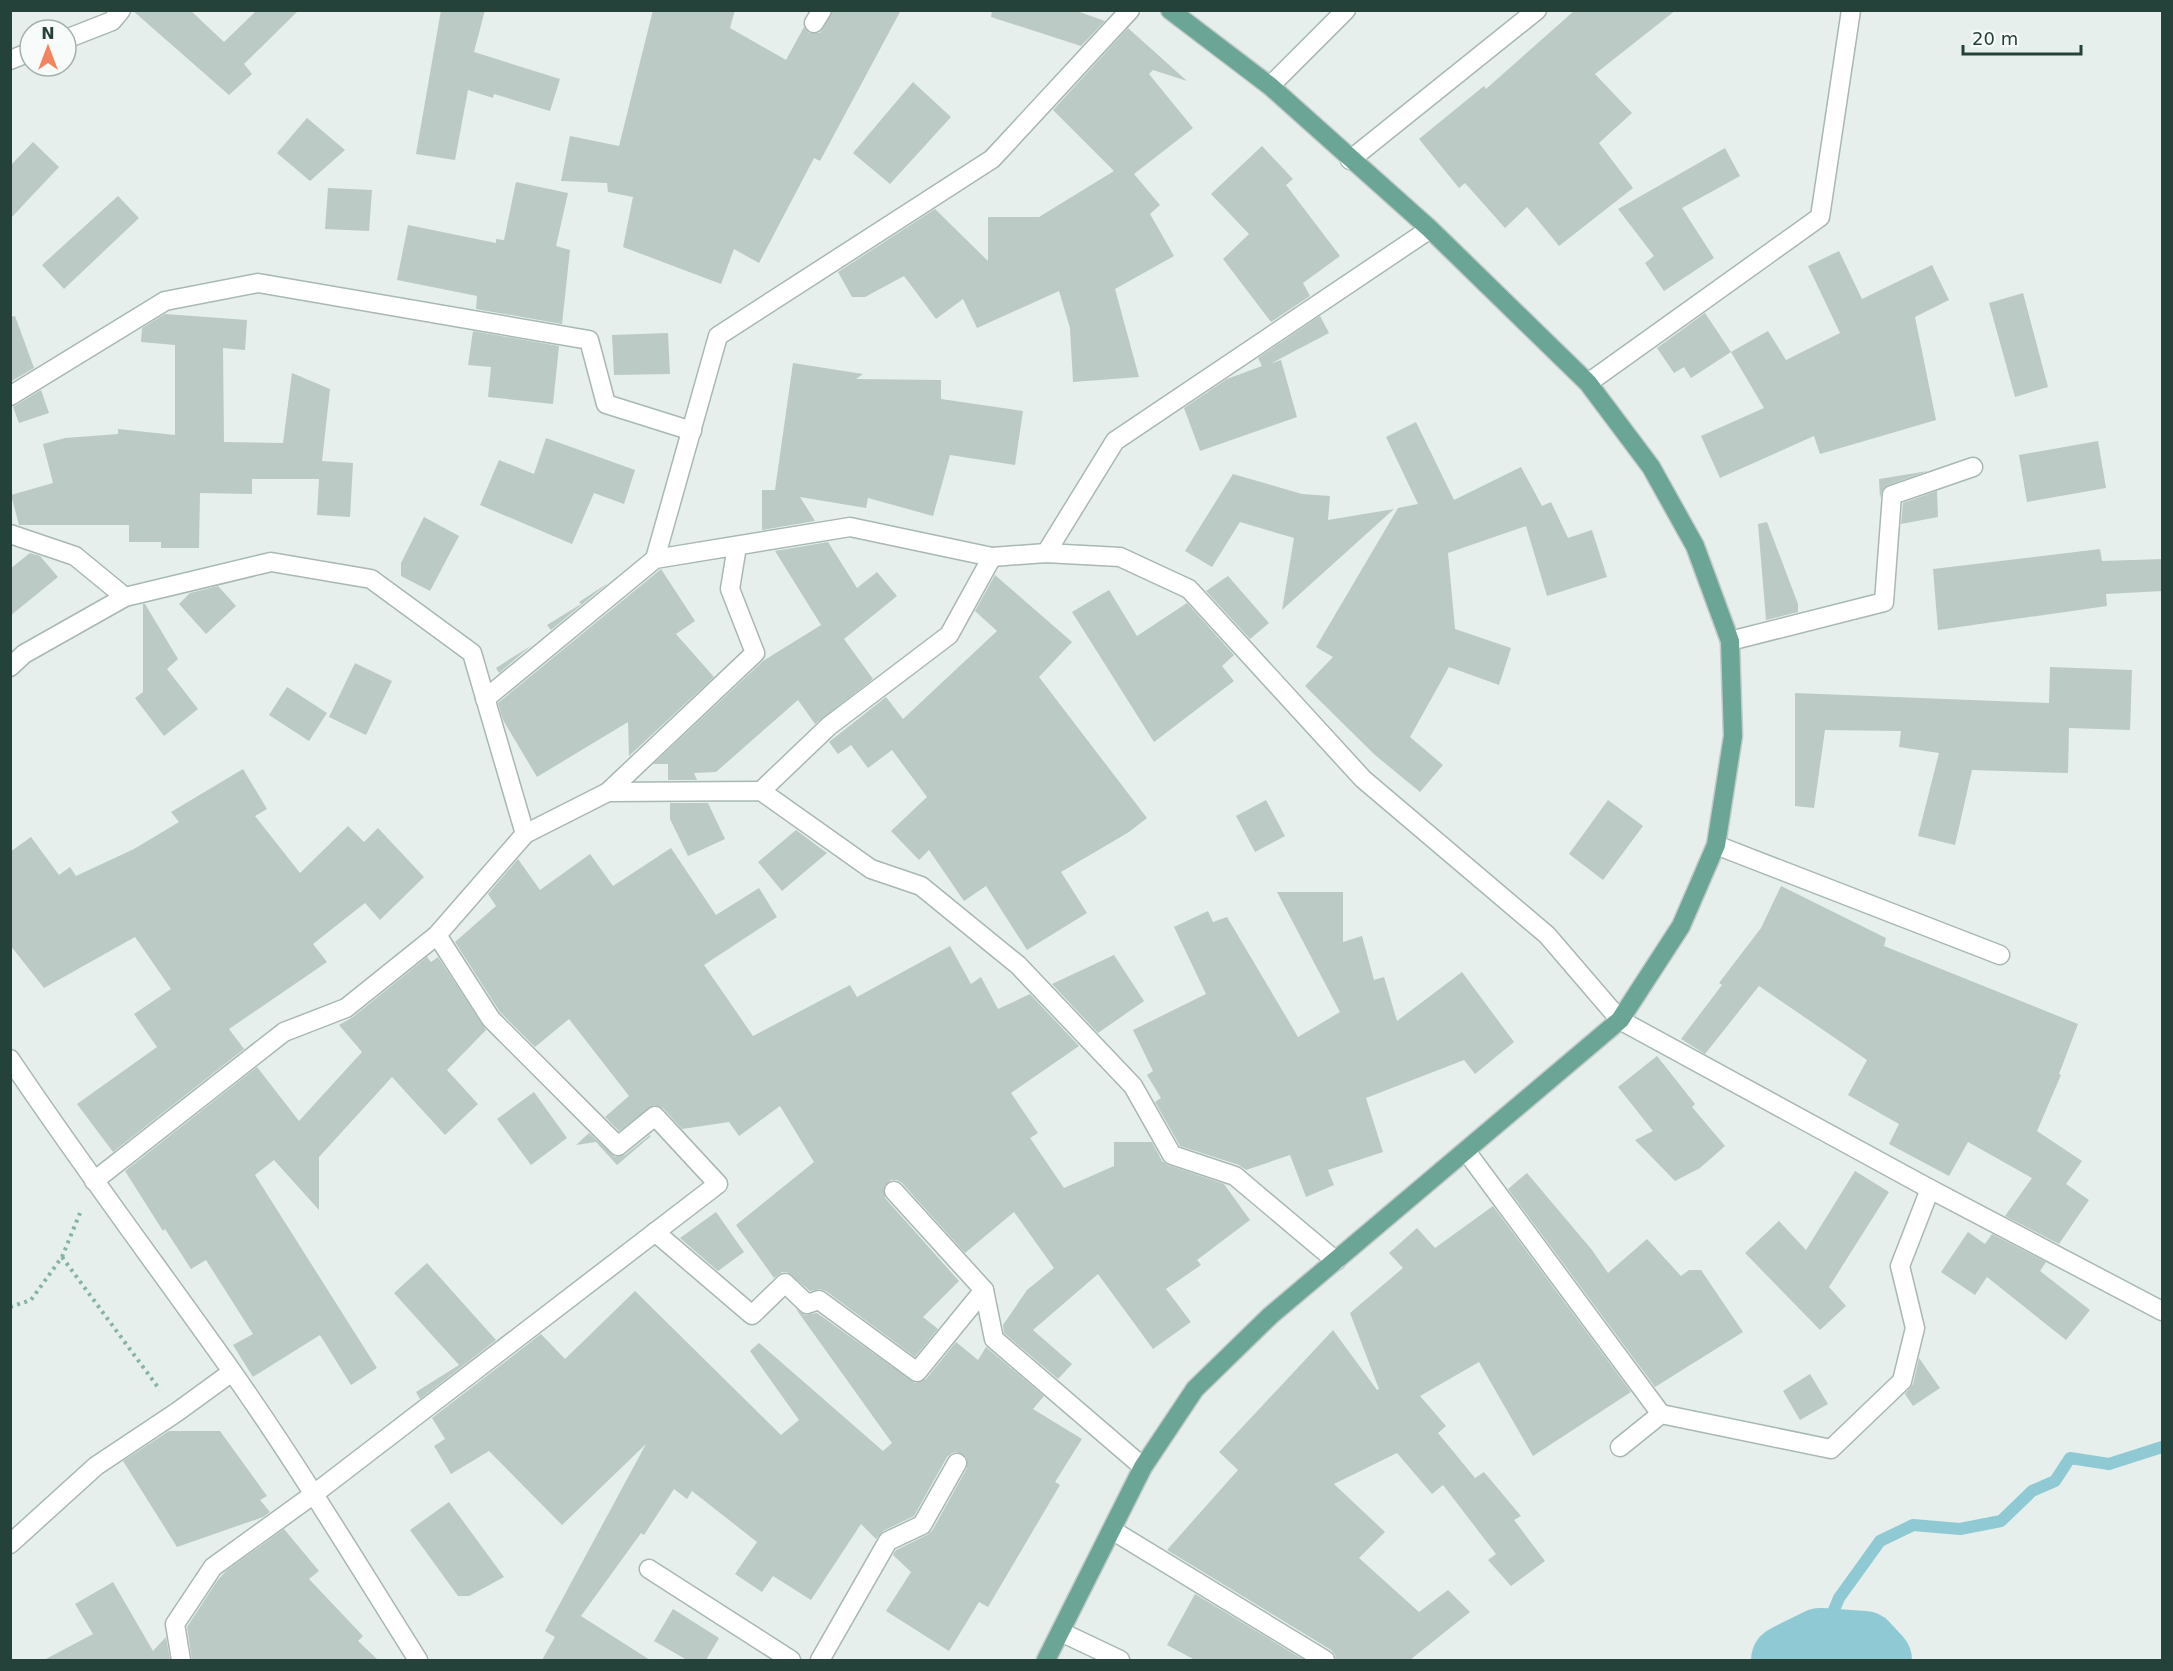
<svg xmlns="http://www.w3.org/2000/svg" width="2173" height="1671" viewBox="0 0 2173 1671" font-family="'DejaVu Sans',sans-serif">
	<style>
		.lines { fill: none; stroke-linecap: round; stroke-linejoin: round }
		.stream { stroke: #8ec9d4; stroke-width: 12 }
		.river { stroke: #8ec9d4; stroke-width: 70 }
		.building { fill: #bbcac4 }
		.service-casing { stroke: #a8b8b2; stroke-width: 21 }
		.minor-casing { stroke: #a8b8b2; stroke-width: 21 }
		.primary-casing { stroke: #c2cac8; stroke-width: 21 }
		.path { stroke: #86b3a5; stroke-width: 4; stroke-dasharray: 3 4.5; stroke-linecap: butt }
		.service { stroke: #fff; stroke-width: 18 }
		.minor { stroke: #fff; stroke-width: 18 }
		.primary { stroke: #6aa596; stroke-width: 18 }
	</style>
	<rect width="100%" height="100%" fill="#e6efeb"/>
	<g class="lines">
		<polyline class="stream" points="1820,1643 1839,1598 1880,1541 1913,1525 1960,1529 2001,1521 2032,1491 2055,1481 2070,1458 2109,1464 2162,1447"/>
		<polyline class="river" points="1786,1660 1820,1643 1864,1646 1877,1660"/>
	</g>
	<g class="building">
		<polygon points="132,10 190,10 224,42 257,10 299,10 244,64 252,74 229,95"/>
		<polygon points="441,10 485,10 474,52 560,79 550,111 494,94 493,98 468,90 455,160 416,154"/>
		<polygon points="653,10 735,10 730,28 786,60 804,27 809,33 820,33 833,10 901,10 820,161 814,158 759,263 734,249 721,284 623,247 633,197 608,192 607,183 561,181 570,136 619,146"/>
		<polygon points="992,10 1074,10 1105,21 1081,46 991,17"/>
		<polygon points="1575,10 1676,10 1595,74 1632,113 1599,143 1633,188 1559,246 1527,207 1505,228 1465,183 1459,188 1419,139 1484,86 1486,89"/>
		<polygon points="1128,28 1187,81 1153,70 1149,74 1193,128 1134,174 1160,205 1150,214 1174,256 1115,289 1139,377 1073,382 1070,328 1059,291 977,328 963,299 936,319 904,276 865,297 852,297 838,272 935,209 988,261 988,217 1039,217 1114,171 1053,110"/>
		<polygon points="913,82 951,117 890,184 853,153"/>
		<polygon points="307,118 345,150 310,181 277,153"/>
		<polygon points="33,142 59,167 10,219 10,166"/>
		<polygon points="1262,146 1293,179 1286,185 1340,256 1303,283 1310,296 1271,322 1223,259 1249,234 1211,194"/>
		<polygon points="1725,148 1740,176 1682,208 1714,258 1664,291 1645,263 1654,256 1618,209"/>
		<polygon points="516,182 568,193 556,246 570,250 562,324 476,309 477,296 397,280 408,225 496,243 496,239 504,240"/>
		<polygon points="328,188 372,190 369,231 325,229"/>
		<polygon points="118,196 139,218 64,289 42,265"/>
		<polygon points="1839,251 1862,299 1932,265 1949,300 1915,317 1936,420 1820,454 1814,436 1720,478 1701,436 1764,408 1731,352 1768,331 1786,360 1840,333 1808,266"/>
		<polygon points="2023,293 2048,387 2015,397 1989,303"/>
		<polygon points="1705,313 1731,352 1691,378 1684,367 1674,373 1657,348"/>
		<polygon points="165,314 247,320 245,350 223,348 224,442 283,443 292,373 330,389 322,461 353,463 350,517 317,515 319,479 252,479 252,494 200,493 199,548 161,548 161,542 129,542 129,525 19,525 11,495 53,483 43,444 65,438 118,434 118,429 175,435 175,345 141,342 142,328"/>
		<polygon points="15,316 34,368 10,382 10,317"/>
		<polygon points="1320,316 1329,333 1270,364 1281,360 1297,417 1200,451 1184,408 1227,379 1262,366 1258,358"/>
		<polygon points="473,331 559,346 553,404 488,397 491,367 468,365"/>
		<polygon points="668,333 670,374 614,375 612,335"/>
		<polygon points="793,363 863,374 856,379 941,380 941,399 1023,411 1015,465 950,455 933,516 868,498 866,508 800,497 815,521 762,530 762,490 775,490"/>
		<polygon points="41,390 49,413 19,423 13,407"/>
		<polygon points="1416,422 1454,500 1521,467 1542,506 1551,502 1568,538 1592,530 1607,577 1547,596 1526,526 1448,553 1455,629 1511,648 1499,685 1449,667 1410,737 1443,765 1420,792 1375,755 1305,686 1333,657 1316,647 1398,508 1418,504 1386,437"/>
		<polygon points="546,438 635,470 624,504 594,493 572,544 480,505 499,460 534,474"/>
		<polygon points="2098,441 2106,488 2027,502 2019,455"/>
		<polygon points="1928,471 1888,485 1883,489 1880,498 1879,479"/>
		<polygon points="1233,474 1302,494 1330,496 1328,520 1394,509 1282,610 1294,538 1240,522 1212,567 1185,551"/>
		<polygon points="1937,491 1938,517 1901,524 1903,503"/>
		<polygon points="424,517 459,536 430,591 401,576 401,563"/>
		<polygon points="1767,522 1798,604 1798,612 1766,620 1758,524"/>
		<polygon points="828,542 857,588 877,572 897,596 844,639 873,679 815,724 798,700 716,772 694,773 697,780 668,780 668,764 653,764 763,661 821,625 775,551"/>
		<polygon points="2100,549 2102,561 2163,559 2163,591 2106,594 2107,606 1938,630 1933,569"/>
		<polygon points="30,553 40,556 58,577 10,616 10,569"/>
		<polygon points="661,569 695,621 676,634 714,677 629,756 628,722 537,777 503,720 498,703"/>
		<polygon points="995,575 1072,642 1039,677 1147,818 1129,832 1061,872 1087,913 1027,950 986,886 964,901 929,850 919,860 891,831 927,797 892,750 868,768 851,745 838,754 829,742 886,697 903,719 997,631 975,611"/>
		<polygon points="1228,576 1269,623 1250,639 1206,591"/>
		<polygon points="608,583 551,630 547,625 581,604 579,602"/>
		<polygon points="218,586 236,606 206,634 179,604 190,593"/>
		<polygon points="1109,590 1137,636 1187,603 1234,655 1222,666 1234,681 1154,742 1072,612"/>
		<polygon points="143,604 145,604 178,659 167,669 198,709 164,736 135,698 143,692"/>
		<polygon points="532,645 499,673 496,668"/>
		<polygon points="355,663 392,681 366,735 329,717"/>
		<polygon points="2050,667 2132,670 2130,730 2069,728 2068,773 1972,770 1955,845 1918,836 1939,753 1899,747 1901,731 1825,730 1814,808 1795,806 1795,693 2049,703"/>
		<polygon points="287,687 327,713 309,741 269,715"/>
		<polygon points="243,769 267,809 255,816 300,873 348,826 364,842 378,828 424,877 380,920 365,903 313,944 327,962 229,1029 244,1049 113,1152 77,1104 157,1047 134,1014 171,989 135,937 44,988 10,945 10,852 31,837 59,875 70,867 76,876 134,849 179,822 171,812"/>
		<polygon points="1266,800 1285,836 1255,852 1236,816"/>
		<polygon points="1608,800 1643,826 1603,880 1569,854"/>
		<polygon points="670,803 708,803 725,839 688,856 670,819"/>
		<polygon points="796,830 827,853 782,891 758,862"/>
		<polygon points="671,848 716,915 759,888 777,917 704,965 753,1036 850,985 857,997 950,946 971,984 981,977 998,1009 1030,994 1079,1046 1011,1093 1038,1133 1030,1138 1064,1188 1114,1166 1114,1142 1152,1142 1162,1161 1168,1165 1224,1184 1250,1220 1197,1260 1201,1265 1166,1289 1191,1322 1153,1349 1098,1274 1033,1330 1072,1364 1058,1379 1004,1333 1003,1325 1027,1290 1054,1268 1014,1212 965,1253 902,1183 897,1180 891,1180 884,1187 885,1198 959,1281 923,1317 938,1329 915,1357 826,1291 820,1289 810,1291 787,1272 782,1272 774,1278 736,1225 814,1162 780,1106 739,1136 729,1122 682,1129 663,1108 654,1105 619,1131 605,1117 629,1096 569,1019 535,1047 500,1012 455,942 496,906 488,894 518,859 540,890 590,854 613,886"/>
		<polygon points="1781,886 1886,938 1884,946 2078,1024 2059,1074 2061,1075 2037,1131 2082,1161 2066,1184 2089,1200 2059,1244 2005,1216 2032,1178 1968,1142 1949,1176 1889,1144 1899,1124 1848,1095 1867,1060 1759,986 1705,1054 1681,1039 1722,985 1719,983 1761,928"/>
		<polygon points="1277,892 1343,892 1343,942 1362,936 1374,980 1384,977 1397,1021 1462,972 1514,1042 1475,1074 1464,1060 1366,1098 1383,1152 1328,1170 1334,1185 1306,1197 1290,1155 1246,1170 1239,1165 1180,1146 1155,1102 1161,1098 1147,1075 1153,1071 1133,1030 1206,994 1174,927 1208,911 1213,922 1227,917 1298,1037 1340,1012"/>
		<polygon points="1114,955 1144,1001 1098,1033 1052,984"/>
		<polygon points="427,957 431,962 438,957 486,1030 447,1070 478,1104 445,1135 392,1077 319,1157 319,1210 274,1160 255,1175 377,1368 351,1385 320,1335 253,1377 233,1345 253,1334 206,1260 191,1269 165,1229 163,1231 125,1171 257,1067 299,1121 362,1052 339,1025 353,1017"/>
		<polygon points="1657,1056 1695,1104 1692,1107 1725,1146 1700,1168 1675,1181 1635,1140 1653,1131 1618,1087"/>
		<polygon points="534,1092 567,1138 531,1165 497,1119"/>
		<polygon points="589,1133 615,1157 625,1155 650,1135 651,1136 617,1165 596,1142 576,1145"/>
		<polygon points="1855,1171 1889,1192 1829,1287 1846,1306 1820,1330 1745,1253 1779,1221 1806,1250"/>
		<polygon points="1527,1173 1592,1250 1608,1273 1647,1239 1681,1276 1689,1270 1701,1270 1743,1332 1655,1387 1508,1189"/>
		<polygon points="1493,1206 1631,1392 1533,1456 1479,1362 1420,1396 1446,1426 1438,1433 1475,1478 1484,1472 1521,1516 1514,1520 1545,1561 1511,1586 1488,1560 1496,1554 1443,1485 1432,1494 1397,1453 1334,1484 1385,1532 1359,1558 1419,1612 1448,1590 1470,1612 1410,1660 1336,1660 1335,1655 1331,1650 1167,1550 1238,1470 1219,1452 1333,1330 1377,1390 1379,1389 1350,1313 1403,1268 1389,1253 1417,1228 1435,1248"/>
		<polygon points="716,1212 744,1252 718,1271 680,1238"/>
		<polygon points="1968,1232 1985,1244 1992,1234 2046,1262 2040,1271 2090,1310 2066,1340 1987,1277 1975,1295 1941,1272"/>
		<polygon points="427,1263 496,1340 420,1399 416,1392 459,1365 394,1293"/>
		<polygon points="635,1291 781,1435 799,1420 750,1351 759,1343 883,1451 892,1443 796,1309 805,1315 817,1313 915,1383 926,1379 956,1342 978,1360 986,1347 1044,1396 1033,1409 1082,1439 1055,1482 1060,1485 988,1607 979,1602 949,1651 886,1611 911,1572 893,1555 896,1550 927,1535 932,1531 967,1468 966,1457 957,1452 952,1453 947,1457 914,1516 883,1531 876,1539 861,1524 811,1600 773,1576 762,1592 735,1574 757,1542 692,1491 687,1499 674,1489 644,1535 641,1533 581,1616 650,1660 542,1660 555,1637 545,1631 646,1444 562,1525 489,1451 451,1474 434,1446 445,1439 432,1418 541,1334 565,1359"/>
		<polygon points="1919,1358 1940,1388 1913,1406 1905,1394 1913,1384"/>
		<polygon points="1810,1374 1828,1404 1800,1420 1783,1391"/>
		<polygon points="169,1431 220,1431 267,1496 260,1500 270,1512 263,1517 177,1547 123,1461"/>
		<polygon points="449,1502 504,1577 469,1596 458,1596 410,1530"/>
		<polygon points="284,1529 319,1571 309,1579 363,1636 358,1641 378,1660 192,1660 187,1627 217,1581 226,1571"/>
		<polygon points="113,1582 153,1651 166,1637 170,1660 44,1660 93,1634 75,1604"/>
		<polygon points="1195,1594 1304,1660 1195,1660 1167,1645"/>
		<polygon points="673,1609 719,1638 706,1660 687,1660 654,1641"/>
	</g>
	<g class="lines">
		<g class="service-casing">
			<g id="service">
				<polyline points="814,23 822,10"/>
				<polyline points="1350,160 1537,10"/>
				<polyline points="1588,383 1820,217 1851,10"/>
				<polyline points="10,396 165,301 258,283 589,340 606,404 692,431"/>
				<polyline points="10,534 75,556 125,597"/>
				<polyline points="1046,553 1115,441 1430,229"/>
				<polyline points="1730,641 1884,602 1892,495 1973,467"/>
				<polyline points="761,791 829,726 949,635 992,557"/>
				<polyline points="608,792 755,653 730,589 737,546"/>
				<polyline points="1716,845 2000,955"/>
				<polyline points="1466,1151 1661,1414"/>
				<polyline points="894,1191 984,1290 994,1339 1143,1467"/>
				<polyline points="655,1232 752,1315 785,1283 807,1304 819,1300 917,1372 984,1290"/>
				<polyline points="1620,1447 1661,1414 1831,1449 1902,1381 1915,1328 1900,1266 1930,1189"/>
				<polyline points="1112,1530 1325,1660"/>
				<polyline points="649,1569 791,1660"/>
				<polyline points="1061,1632 1120,1660"/>
				<polyline points="181,1660 175,1624 213,1567 314,1494 718,1184 655,1116 618,1146 491,1019 437,935"/>
				<polyline points="820,1660 888,1541 922,1525 957,1463"/>
			</g>
		</g>
		<g class="minor-casing">
			<g id="minor">
				<polyline points="66,39 112,21 121,10"/>
				<polyline points="10,60 30,52"/>
				<polyline points="1270,86 1346,10"/>
				<polyline points="655,559 718,336 992,159 1130,10"/>
				<polyline points="10,667 24,654 125,597 271,562 371,579 472,653 525,834 437,935 346,1008 284,1032 94,1181"/>
				<polyline points="485,699 655,559 850,527 992,557 1046,553 1120,557 1189,589 1363,779 1547,935 1620,1020 1930,1189 2162,1311"/>
				<polyline points="525,834 608,792 761,791 871,869 921,886 1018,965 1133,1086 1172,1155 1235,1176 1336,1261"/>
				<path d="M10,1059c71,106 148,208 221,311 66,94 126,193 187,290"/>
				<polyline points="10,1544 96,1466 177,1412 232,1372"/>
			</g>
		</g>
		<g class="primary-casing">
			<polyline id="primary" points="1046,1660 1143,1467 1195,1389 1270,1316 1620,1020 1681,926 1716,845 1733,736 1730,641 1695,546 1651,467 1588,383 1430,229 1270,86 1170,10"/>
		</g>
		<g class="path">
			<polyline points="62,1257 160,1390"/>
			<polyline points="10,1307 31,1300 62,1257 80,1213"/>
		</g>
		<use href="#service" class="service"/>
		<use href="#minor" class="minor"/>
		<use href="#primary" class="primary"/>
	</g>
	<rect width="2173" height="1671" fill="none" stroke="#24423a" stroke-width="24"/>
	<g transform="translate(48 48)"><circle r="28" fill="#f7fbf9" stroke="#a3b1ad" stroke-width="1.5"/>
	<path d="M0-4.5L10 22L0 15L-10 22Z" fill="#f4845f"/>
	<text y="-9" font-size="16" font-weight="bold" text-anchor="middle" fill="#24423a">N</text>
	</g>
	<path d="M1963 45v9h118v-9" fill="none" stroke="#24423a" stroke-width="3"/>
	<text x="1972" y="45" font-size="18" fill="#24423a" stroke="#f7fbf9" stroke-width="4.5" paint-order="stroke">20 m</text>
</svg>
